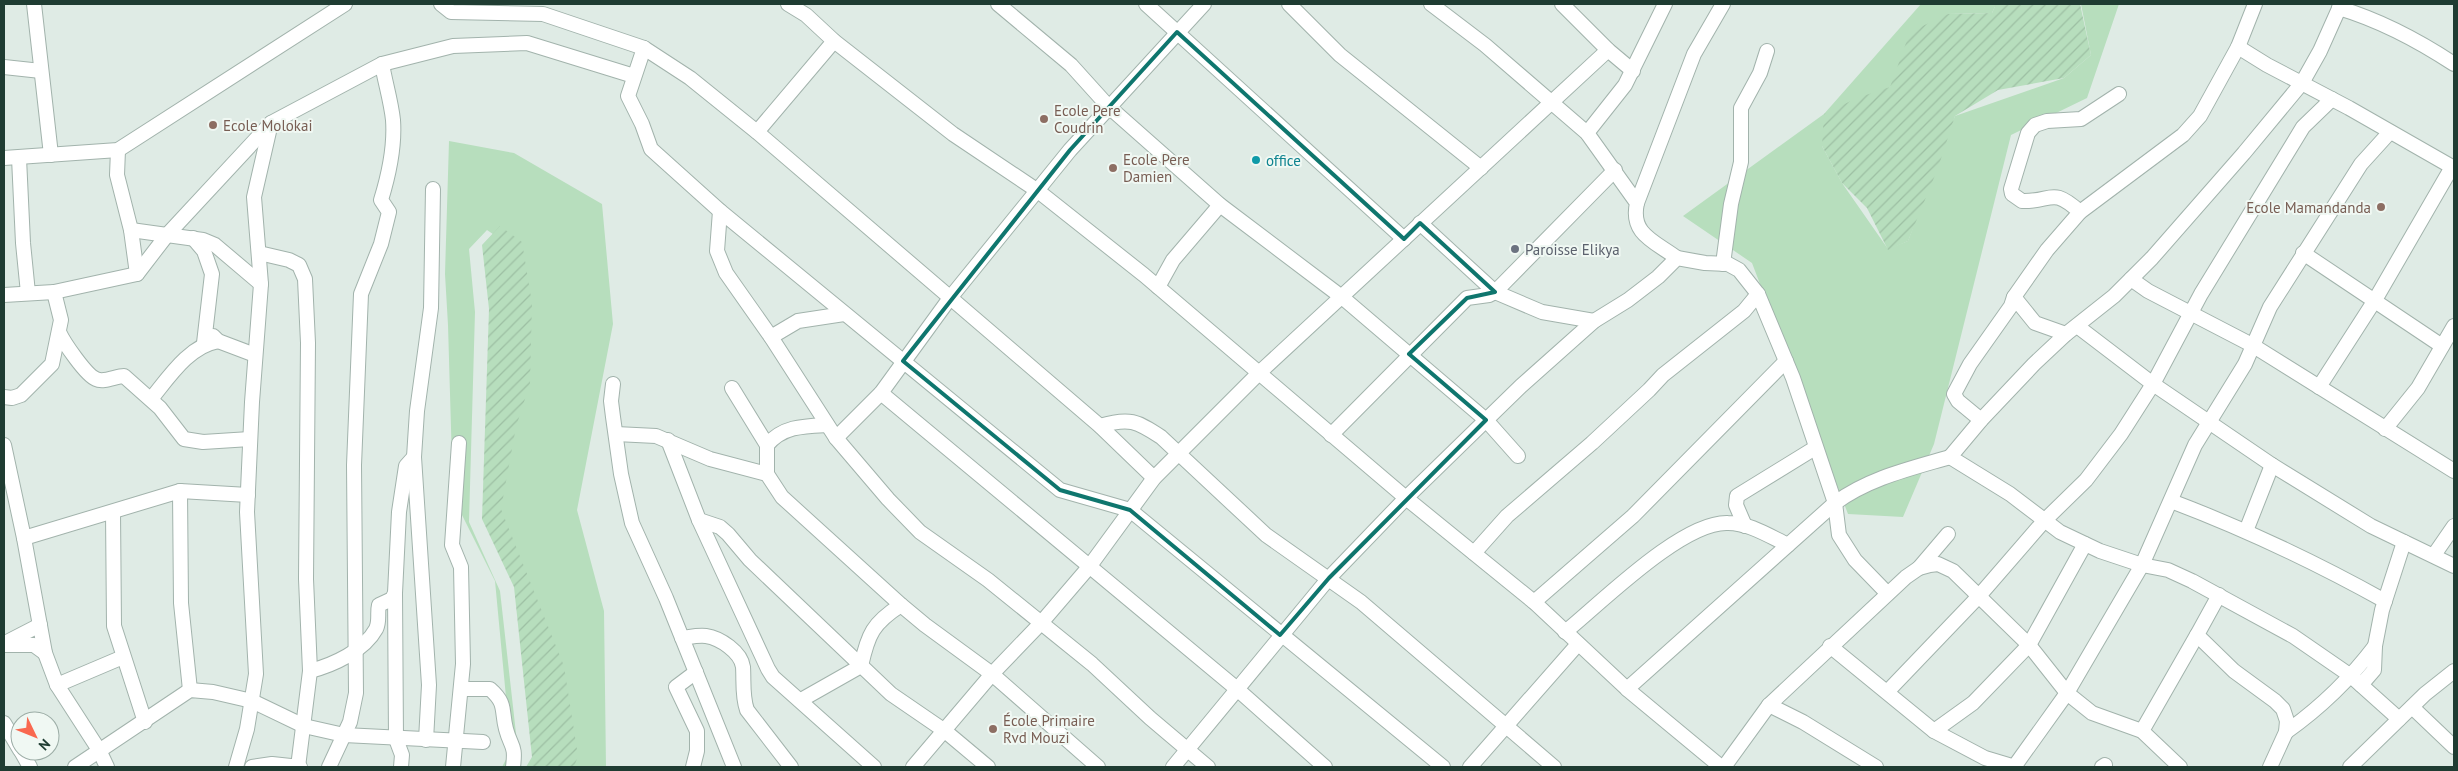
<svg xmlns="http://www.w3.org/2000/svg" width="2458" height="771" viewBox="0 0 2458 771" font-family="'PT Sans',sans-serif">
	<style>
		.grass { fill: #b7debd }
		.garden { fill: url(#garden-furrows) }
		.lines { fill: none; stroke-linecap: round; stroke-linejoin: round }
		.minor-casing { stroke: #a2b3ac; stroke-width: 16 }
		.minor { stroke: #fff; stroke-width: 14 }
		.marked { fill: none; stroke: #0f766e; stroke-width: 4; stroke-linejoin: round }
		.education-dot { fill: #8d6e63; stroke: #f0f8f3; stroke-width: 2 }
		.culture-dot { fill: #0f9aa8; stroke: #f0f8f3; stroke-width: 2 }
		.worship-dot { fill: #6b7280; stroke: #f0f8f3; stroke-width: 2 }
		.labels { text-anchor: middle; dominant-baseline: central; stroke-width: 4; stroke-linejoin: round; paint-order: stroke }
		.education-label { font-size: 15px; fill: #785e54; stroke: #f0f8f3; text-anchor: start }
		.culture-label { font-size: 15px; fill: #0d838f; stroke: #f0f8f3; text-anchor: start }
		.worship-label { font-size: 15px; fill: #5b616d; stroke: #f0f8f3; text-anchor: start }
	</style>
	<defs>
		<pattern id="garden-furrows" width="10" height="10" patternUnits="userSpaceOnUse" patternTransform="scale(1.25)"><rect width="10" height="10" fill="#b7debd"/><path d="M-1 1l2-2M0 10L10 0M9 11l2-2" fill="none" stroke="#9dbfa3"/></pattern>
	</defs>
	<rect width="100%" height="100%" fill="#dfebe5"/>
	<g class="grass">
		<polygon points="1921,4 1996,4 1992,13 1948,14 1890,87 1822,146 1842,183 1888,249 1908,241 1955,116 2064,78 2091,55 2081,4 2119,4 2087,98 2011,135 1934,444 1903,517 1848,514 1752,263 1683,216 1824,114"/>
		<polygon points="449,141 514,153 602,204 613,324 577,510 604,611 606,767 562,767 551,669 488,512 509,245 487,230 469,249 475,312 469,522 500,591 519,760 514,767 502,767 511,750 495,581 453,497 448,325 445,274"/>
	</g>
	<g class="garden">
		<polygon points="1996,4 2080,4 2091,55 2064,78 1998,90 1955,116 1938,168 1908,241 1888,250 1867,208 1842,183 1822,146 1824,114 1857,98 1890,87 1910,32 1948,14 1992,13"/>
		<polygon points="500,226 522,242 532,303 530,383 516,427 501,509 564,666 578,756 574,767 526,767 532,757 514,587 482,519 489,309 482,245"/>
	</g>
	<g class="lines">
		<g class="minor-casing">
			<g id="minor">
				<polyline points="34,4 51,155"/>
				<polyline points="441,4 451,12 543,14 644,48 690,78 757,132 1100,426 1154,478"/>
				<polyline points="788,4 806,15 834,41 953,134 1038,191 1144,275 1406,498 1534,602 1627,689 1721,767"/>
				<polyline points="998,4 1071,65 1108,106 1220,205 1343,298 1486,420 1518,456"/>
				<polyline points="1146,4 1404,239"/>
				<polyline points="1289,4 1340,55 1481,168"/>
				<path d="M1431,4l54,41 102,88 50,70c-7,31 17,38 40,55"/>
				<polyline points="1562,4 1608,50 1633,71"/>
				<polyline points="2341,4 2320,51 2302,83 2244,153 2152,258 2114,296 2066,334 2034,364 1981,420 1950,457 2010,494 2060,532 2100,551 2142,565 2168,570 2192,581 2293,636 2351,676 2399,719"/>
				<path d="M2339,8c40,12 80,33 115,56"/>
				<polyline points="2238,47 2267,65 2349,108 2454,168"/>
				<polyline points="644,48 628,96 642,124 651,149 720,211 1060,490 1130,510 1443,767"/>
				<polyline points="4,67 41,71"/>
				<polyline points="757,132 834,41"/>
				<polyline points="1587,133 1625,85 1665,4"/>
				<polyline points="118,150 117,175 131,230 137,274"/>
				<polyline points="4,158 118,150 345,4"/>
				<polyline points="19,158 23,243 28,293"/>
				<polyline points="1637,203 1694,54 1723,4"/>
				<polyline points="720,211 717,251 726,273 771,337 836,438 888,499 920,532 988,580 1092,664 1150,718 1208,767"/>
				<polyline points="2080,212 2183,135 2200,116 2238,47 2255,4"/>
				<polyline points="1420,223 1495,292 1542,312 1594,321"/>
				<polyline points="131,230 203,240 215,245 261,284"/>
				<polyline points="193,238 204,251 212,274 204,343"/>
				<polyline points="259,253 289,260 299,265 305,279 308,343 306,579 310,671 298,767"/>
				<polyline points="2303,253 2442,346"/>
				<polyline points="1723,264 1731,204 1741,162 1741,108 1760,73 1767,51"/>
				<polyline points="2131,279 2148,291 2252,345 2454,471"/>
				<polyline points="1158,287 1173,260 1220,205"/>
				<polyline points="4,295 54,292 137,274 167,235 271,123 382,64 453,46 527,43 634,76"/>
				<polyline points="2077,326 2153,384 2272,465 2371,526 2454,566"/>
				<path d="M59,332c5,11 27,43 37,47 8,4 20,-3 28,-3l36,32 24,31 19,3 47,-3"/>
				<path d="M2066,334l-31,-11 -21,-26 33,-47 33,-38c-29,-26 -27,-10 -58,-11l-10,-7 -1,-5 17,-56 7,-8 12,-4 34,-2 38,-25"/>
				<polyline points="213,336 218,341 255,355"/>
				<polyline points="771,337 798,321 844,314"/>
				<polyline points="613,384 611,401 613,417 621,474 632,523 666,598 734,767"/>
				<polyline points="2319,387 2375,300 2452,167"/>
				<polyline points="732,388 767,445 767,474 782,497 901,605 925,625 992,674 1098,767"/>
				<polyline points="881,393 1237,689 1325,767"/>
				<polyline points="4,397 12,398 21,395 52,364 61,320 54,292"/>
				<path d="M151,399c18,-22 38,-53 67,-58"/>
				<polyline points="1981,420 1958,401 1954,394 1970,364 2011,306 2014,297"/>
				<path d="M1100,426c29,-9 37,-5 61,11l105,98 95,67 193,165"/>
				<polyline points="2385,429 2418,388 2454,326"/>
				<polyline points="616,434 656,436 710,459 767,474"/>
				<polyline points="1331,435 1467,298 1489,295 1495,292 1615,170"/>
				<polyline points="836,438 881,393 950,298 1070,150 1204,4"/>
				<polyline points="668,440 699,520 768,669 773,677 874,767"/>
				<polyline points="4,445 24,538 45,653 57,685 99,750 107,767"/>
				<path d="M767,445c16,-19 37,-19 60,-20"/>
				<polyline points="180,491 181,603 190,690"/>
				<path d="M2171,501c74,28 144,61 214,100"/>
				<polyline points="113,512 114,626 145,722"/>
				<polyline points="699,520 720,527 728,534 750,560 891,694 945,731 988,767"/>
				<polyline points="1745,526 1736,505 1737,496 1815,448"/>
				<polyline points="2246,531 2272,465"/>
				<polyline points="24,538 180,491 248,495"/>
				<polyline points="1474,553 1507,516 1592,443 1649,390 1663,375 1744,311 1758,294"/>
				<polyline points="2434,555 2454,526"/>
				<polyline points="1919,568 1948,534"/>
				<polyline points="395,593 396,739 402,755 401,767"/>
				<polyline points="2219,595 2197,635 2234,671 2275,701 2283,709 2287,721 2286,732 2270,767"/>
				<polyline points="1534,602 1633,516 1786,361"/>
				<path d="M1565,632c35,-28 117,-111 163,-109 21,0 41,13 60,22"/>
				<path d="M682,638c8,-1 16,-3 24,-2 14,2 35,16 37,31 1,15 -1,29 4,43l44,57"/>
				<polyline points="5,643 40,625"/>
				<polyline points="4,645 34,645 45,653"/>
				<polyline points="1830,646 1934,731 1985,758 2015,767"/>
				<path d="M310,671c23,-6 54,-20 66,-42 4,-8 1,-16 3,-24l13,-6 3,-6 4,-81 7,-46 8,-9"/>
				<polyline points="57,685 123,657"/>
				<polyline points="2361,685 2374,670 2375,646 2382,610 2404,542"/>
				<path d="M461,689h29c17,15 11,21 16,40 5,19 10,15 7,38"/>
				<path d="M1627,689l208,-186c34,-25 74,-34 115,-46"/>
				<polyline points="1888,691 1979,596 2044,521 2086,480 2121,434 2153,384 2201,294 2303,127 2332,99"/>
				<path d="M801,700l60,-34c7,-32 12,-43 40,-61"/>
				<polyline points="1769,705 1803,722 1876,767"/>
				<polyline points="2412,707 2454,747"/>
				<polyline points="4,723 20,750"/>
				<polyline points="1934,731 1973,703 2029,645 2085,544"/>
				<polyline points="2142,731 2197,635"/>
				<path d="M2286,732c34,-24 64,-53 89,-86"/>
				<polyline points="426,740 429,685 414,457 417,411 431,308 433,189"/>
				<polyline points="21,751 30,767"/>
				<polyline points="75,767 190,690 213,692 252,701 304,726 344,735 483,742"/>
				<polyline points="236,767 247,729 256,674 247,512 252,402 261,284 254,197 271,123"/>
				<polyline points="252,767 272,764 300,767"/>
				<path d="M329,767l21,-45 6,-29 -2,-228 7,-171 20,-50 8,-32 -8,-12c8,-26 14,-53 12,-80 -2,-19 -8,-38 -11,-56"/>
				<polyline points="453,767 463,664 461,567 452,545 459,443"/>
				<polyline points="693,767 697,751 697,731 676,687 696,672"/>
				<polyline points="913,767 992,674 1041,623 1089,567 1154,478 1259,373 1608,50"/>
				<polyline points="1173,767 1329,578 1406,498 1521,386 1594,321 1628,300 1658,277 1677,258 1705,263 1728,264 1739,270 1758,294 1793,378 1835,503 1839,535 1855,560 1887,593"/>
				<polyline points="1470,767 1578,644"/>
				<polyline points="1724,767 1769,705 1906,577 1919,568 1930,565 1938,564 1953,571 2029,645 2067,693 2092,713 2142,731 2180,767"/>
				<polyline points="2014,767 2067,693 2142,565 2195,445 2245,364 2270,307 2361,164 2390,132"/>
				<polyline points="2102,767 2105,765"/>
				<polyline points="2350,767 2425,694 2454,671"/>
			</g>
		</g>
		<use href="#minor" class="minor"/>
	</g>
	<path class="marked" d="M1177,32l227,207 16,-16 75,69 -28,6 -58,56 77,66 -157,158 -49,57 -150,-125 -70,-20 -157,-129 167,-211z"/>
	<g class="education-dot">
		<circle cx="1044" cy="119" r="5"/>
		<circle cx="213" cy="125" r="5"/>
		<circle cx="1113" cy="168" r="5"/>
		<circle cx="2381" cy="207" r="5"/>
		<circle cx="993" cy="729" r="5"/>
	</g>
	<circle class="culture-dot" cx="1256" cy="160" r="5"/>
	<circle class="worship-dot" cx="1515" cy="249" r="5"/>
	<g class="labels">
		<g class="education-label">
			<text x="1054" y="110">Ecole Pere<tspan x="1054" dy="17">Coudrin</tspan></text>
			<text x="223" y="125">Ecole Molokai</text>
			<text x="1123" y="159">Ecole Pere<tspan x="1123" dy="17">Damien</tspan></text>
			<text x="2371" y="207" text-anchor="end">Ecole Mamandanda</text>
			<text x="1003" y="720">École Primaire<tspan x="1003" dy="17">Rvd Mouzi</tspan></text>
		</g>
		<g class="culture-label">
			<text x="1266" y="160">office</text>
		</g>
		<g class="worship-label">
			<text x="1525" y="249">Paroisse Elikya</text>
		</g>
	</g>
	<rect width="2458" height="771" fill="none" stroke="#1f3c32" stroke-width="10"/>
	<g transform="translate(35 736) rotate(133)"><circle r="24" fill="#f0f8f3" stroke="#9cada6"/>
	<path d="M0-4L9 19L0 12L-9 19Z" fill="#f9684f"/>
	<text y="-8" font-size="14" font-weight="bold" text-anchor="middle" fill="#1f3c32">N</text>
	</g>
</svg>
